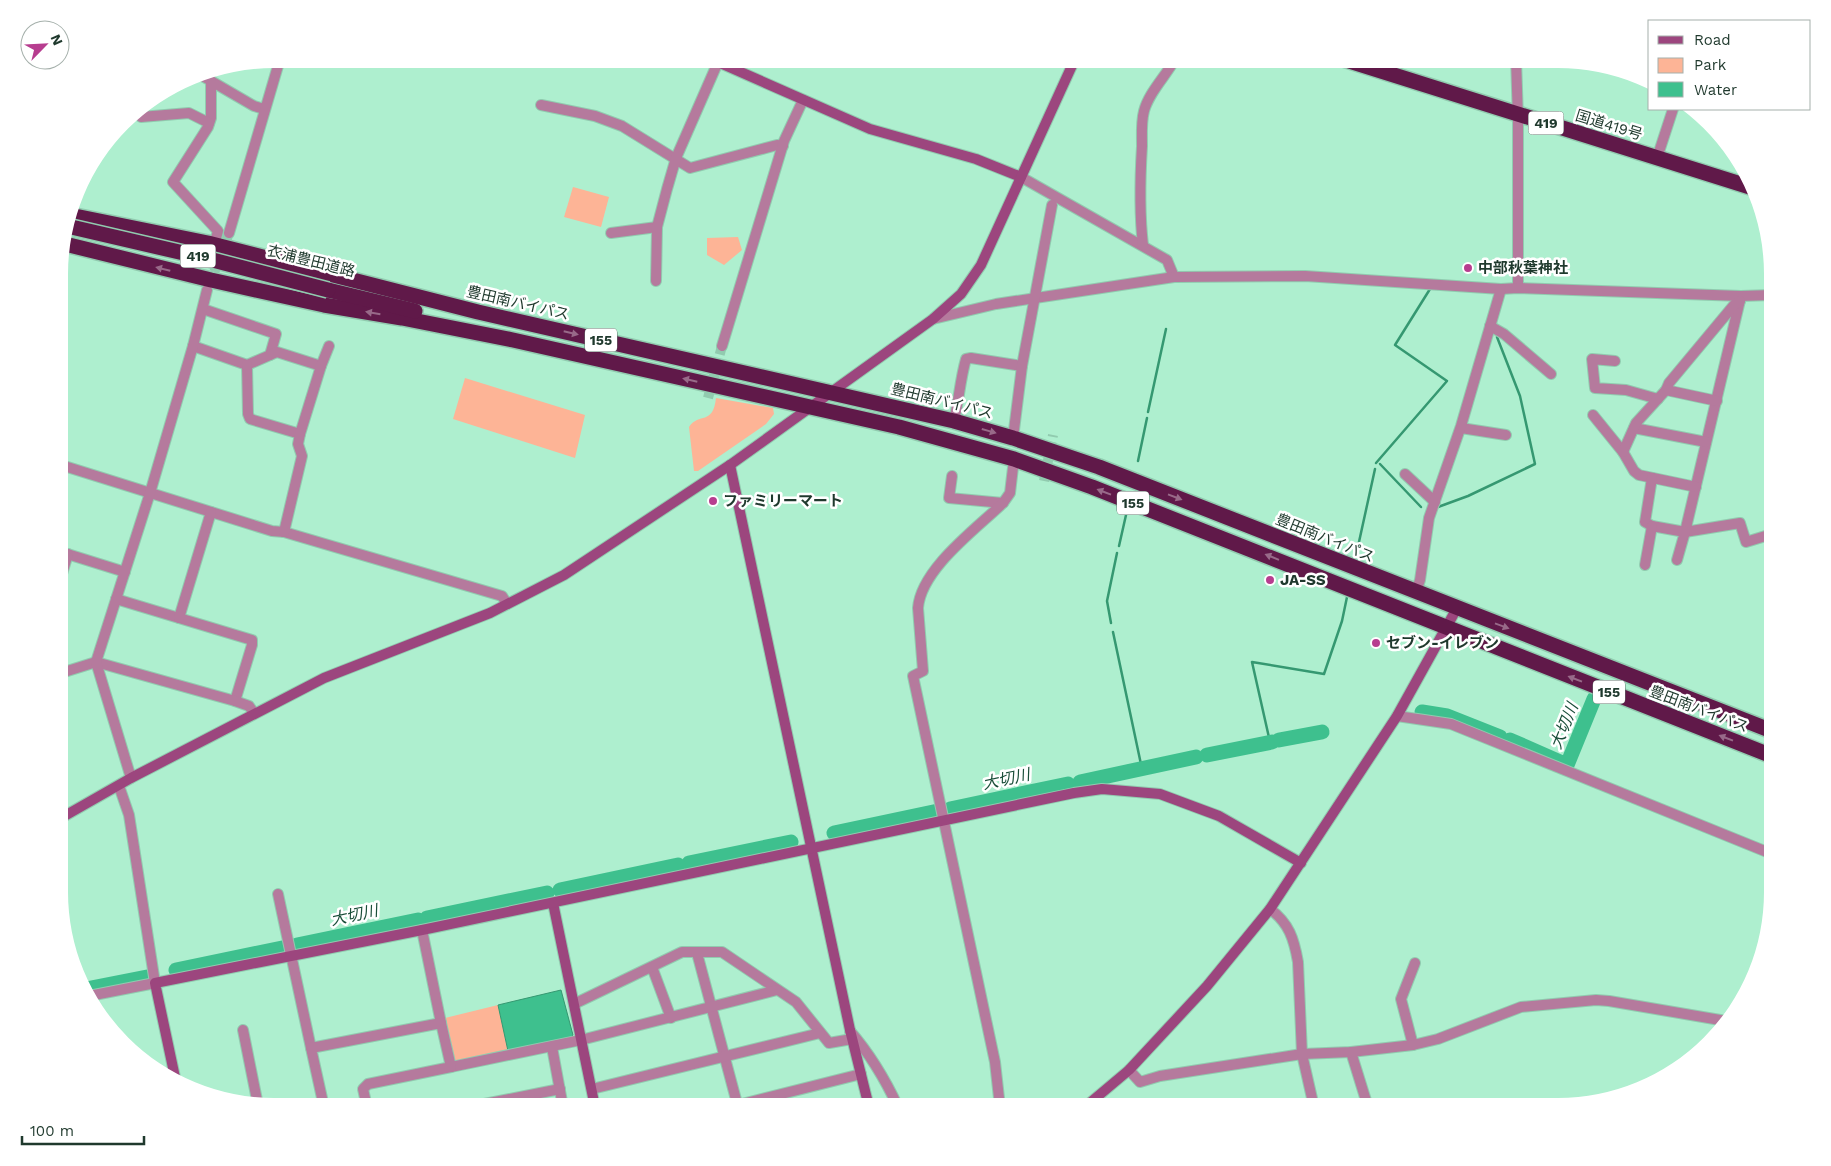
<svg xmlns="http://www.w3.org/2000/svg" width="1831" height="1166" viewBox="0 0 1831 1166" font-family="'Work Sans','Noto Sans JP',sans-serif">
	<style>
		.green { fill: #fdb496 }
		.water { fill: #3ec08e; stroke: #359871 }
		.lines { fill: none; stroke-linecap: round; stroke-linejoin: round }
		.stream { stroke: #359871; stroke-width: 2.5 }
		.river { stroke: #3ec08e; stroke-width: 15 }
		.street-tunnel { stroke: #91cbaf; stroke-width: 10; stroke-dasharray: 10 5; stroke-linecap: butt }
		.street-casing { stroke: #91cbaf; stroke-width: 12 }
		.secondary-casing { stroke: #91cbaf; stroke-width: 12 }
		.highway-casing { stroke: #91cbaf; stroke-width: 18 }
		.street { stroke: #b57a9d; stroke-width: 10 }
		.secondary { stroke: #9c467e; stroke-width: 10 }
		.highway { stroke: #601949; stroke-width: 15 }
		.highway-bridge-casing { stroke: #91cbaf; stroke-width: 18; stroke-linecap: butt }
		.highway-bridge { stroke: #601949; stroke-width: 15 }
		.oneway { fill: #986a89 }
		.poi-dot { fill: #b73d8f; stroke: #fff; stroke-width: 2 }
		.labels { text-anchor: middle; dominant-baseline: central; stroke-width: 5; stroke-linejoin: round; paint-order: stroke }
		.shield { fill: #fff; stroke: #62746c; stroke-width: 1 }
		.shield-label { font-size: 14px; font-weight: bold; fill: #1f392d }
		.street-label { font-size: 15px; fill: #1f392d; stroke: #fff }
		.poi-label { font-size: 15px; font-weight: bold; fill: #1f392d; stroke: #fff; text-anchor: start }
		.water-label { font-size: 16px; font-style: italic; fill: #1a4e39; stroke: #fff }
	</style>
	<rect width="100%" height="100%" fill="#aeefcf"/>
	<g class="green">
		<polygon points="573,187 609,197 601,227 564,217"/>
		<polygon points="738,237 742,250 724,265 707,255 707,238"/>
		<polygon points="465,378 585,415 575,458 453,419"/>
		<path d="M716,398l57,10 1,6 -8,10 -68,47h-4l-5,-44c10,-15 24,-1 27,-29z"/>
		<polygon points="498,1005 508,1051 457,1061 454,1059 445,1018"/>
	</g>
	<polygon class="water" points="561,990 573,1035 568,1040 508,1051 498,1005"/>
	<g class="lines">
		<g class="stream">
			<polyline points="1148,412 1166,329"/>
			<polyline points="1138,461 1147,418"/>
			<polyline points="1376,463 1447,381 1395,345 1430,289"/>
			<polyline points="1380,464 1421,507"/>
			<polyline points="1438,507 1468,496 1535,464 1520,396 1497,337"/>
			<polyline points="1119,546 1126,515"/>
			<polyline points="1357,551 1375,469"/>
			<polyline points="1111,623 1107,601 1117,553"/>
			<polyline points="1113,632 1142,769"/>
			<polyline points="1270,742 1252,662 1324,674 1342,621 1347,597"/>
		</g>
		<g class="river">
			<polyline points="1422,712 1447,716 1500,737"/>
			<polyline points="1279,740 1322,732"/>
			<polyline points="1510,740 1567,765 1594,699"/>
			<polyline points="1207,755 1272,742"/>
			<polyline points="1080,782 1196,757"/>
			<polyline points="950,809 1068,784"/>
			<polyline points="834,833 938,811"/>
			<polyline points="689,863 791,842"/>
			<polyline points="560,890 678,865"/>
			<polyline points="427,918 547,893"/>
			<polyline points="297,945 418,920"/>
			<polyline points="176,970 287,947"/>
			<polyline points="86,989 147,977"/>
		</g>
		<g class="street-tunnel">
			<polyline points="209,286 229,233"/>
			<polyline points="708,398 722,346"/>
			<polyline points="1044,481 1053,435"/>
		</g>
		<g class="street-casing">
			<g id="street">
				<polyline points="1516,59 1518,119 1518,288"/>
				<polyline points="199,74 254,106 264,109"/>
				<polyline points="211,81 211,118 208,127 173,182 218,231 214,245"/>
				<polyline points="541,105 595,116 622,126 690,168 777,145 783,146"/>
				<polyline points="141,117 189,113 209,123"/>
				<polyline points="1657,158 1673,109"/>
				<polyline points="1021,177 1167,260 1174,277"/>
				<polyline points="229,233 280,59"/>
				<polyline points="611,233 657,227"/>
				<path d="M1143,245c-4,-34 -3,-66 -1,-99 0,-11 -1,-24 2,-35 5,-19 22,-35 31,-52"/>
				<polyline points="656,281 657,227 667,189 676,158 718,62"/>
				<polyline points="1741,296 1685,532 1740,523 1746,542 1772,534"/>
				<polyline points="203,309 276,334 270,355"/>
				<polyline points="933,319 996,304 1174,277 1305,276 1501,289 1518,288 1741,296 1772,295"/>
				<polyline points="1490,326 1504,334 1551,374"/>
				<polyline points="193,346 247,365 277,352 321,366"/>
				<polyline points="722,346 784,141 803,100"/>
				<polyline points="1615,361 1592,359 1595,388 1626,390 1658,399"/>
				<polyline points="247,365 248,414 250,419 300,434"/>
				<polyline points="1666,390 1669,383 1734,305 1740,301"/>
				<polyline points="1593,415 1623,452 1634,471 1639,475 1696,487"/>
				<path d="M954,421c5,-21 6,-41 12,-62l5,-1 51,8"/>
				<polyline points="1461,428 1506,435"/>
				<polyline points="1634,428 1706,442"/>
				<polyline points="1013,438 1022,366 1052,205"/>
				<polyline points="1623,452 1636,423 1666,390 1717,401"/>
				<polyline points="61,465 272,531 284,532 502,596 507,604"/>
				<polyline points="1405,474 1435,502"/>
				<polyline points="952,476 949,498 1003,503"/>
				<polyline points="1652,478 1645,522 1652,526 1685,532 1677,560"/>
				<polyline points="284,532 302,456 298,444 300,434 321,366 329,346"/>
				<polyline points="61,552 125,572"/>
				<polyline points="1645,565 1652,526"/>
				<polyline points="61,577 68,554"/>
				<polyline points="1416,592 1420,580 1429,518 1461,426 1501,289"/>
				<polyline points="116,599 252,640 252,645 235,701"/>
				<polyline points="179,618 211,512"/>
				<polyline points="61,673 96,662 235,701 249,706 254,713"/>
				<polyline points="1397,716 1451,724 1772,854"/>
				<polyline points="131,778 96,662 150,493 193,346 207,290"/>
				<polyline points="278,894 311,1048"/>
				<path d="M1270,909c19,14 24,30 28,53l4,92 12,53"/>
				<polyline points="422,930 441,1023"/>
				<polyline points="697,953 738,1107"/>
				<polyline points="652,967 671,1018"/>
				<polyline points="89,996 155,983 129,815 119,786"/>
				<polyline points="574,1004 682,952 722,952 796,1002 829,1043 852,1039"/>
				<polyline points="243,1030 258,1105"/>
				<path d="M850,1031c20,23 35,48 48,76"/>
				<polyline points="1413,1045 1401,999 1415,963"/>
				<polyline points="552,1047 563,1107"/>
				<polyline points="1351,1052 1368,1107"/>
				<polyline points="451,1067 581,1040 777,990"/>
				<polyline points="1129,1070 1140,1082 1160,1076 1302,1054 1351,1052 1413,1045 1438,1039 1521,1007 1596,1000 1609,1001 1726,1021"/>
				<polyline points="592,1089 820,1033"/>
				<polyline points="324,1107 311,1048 441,1023 451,1067 368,1084 363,1089 367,1107"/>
				<polyline points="469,1107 560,1089"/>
				<polyline points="730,1107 861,1074"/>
				<path d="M1000,1107l-5,-45 -82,-386 10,-5 -5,-63c3,-39 58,-79 85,-105l7,-10 4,-34"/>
				<polyline points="1218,1107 1225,1107"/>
			</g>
		</g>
		<g class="secondary-casing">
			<g id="secondary">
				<polyline points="711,59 870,129 976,159 1021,177"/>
				<polyline points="730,465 850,1030 869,1107"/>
				<polyline points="61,818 131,778 324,678 490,613 564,575 730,465 933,319 961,294 981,265 1075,59"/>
				<polyline points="553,903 595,1107"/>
				<polyline points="176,1082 155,983 422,930 1074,793 1102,789 1160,794 1219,816 1301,863"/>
				<polyline points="1085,1107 1129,1070 1207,986 1270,909 1397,716 1457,608"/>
			</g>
		</g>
		<g class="highway-casing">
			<g id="highway">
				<polyline points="1343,59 1750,187"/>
				<polyline points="70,215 208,243 478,312 954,421 1013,438 1099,467 1772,731"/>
				<path d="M61,243l150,37 113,25 78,13 111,22 386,87 115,32 78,28c227,89 453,180 680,269"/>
				<polyline points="328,290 415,311"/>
			</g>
		</g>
		<use href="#street" class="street"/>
		<use href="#secondary" class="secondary"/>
		<use href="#highway" class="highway"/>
		<g class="highway-bridge-casing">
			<polyline id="highway-bridge" points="67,226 201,257 328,290"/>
		</g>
		<use href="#highway-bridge" class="highway-bridge"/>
	</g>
	<defs><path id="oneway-solid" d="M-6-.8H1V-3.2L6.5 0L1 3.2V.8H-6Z" transform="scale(1.25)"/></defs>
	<g class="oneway">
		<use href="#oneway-solid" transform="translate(163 269) rotate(-166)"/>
		<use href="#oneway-solid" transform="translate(373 313) rotate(-170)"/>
		<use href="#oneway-solid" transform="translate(571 333) rotate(13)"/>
		<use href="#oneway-solid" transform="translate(690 380) rotate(-167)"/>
		<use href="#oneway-solid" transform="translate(989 431) rotate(16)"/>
		<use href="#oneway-solid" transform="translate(1104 492) rotate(-159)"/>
		<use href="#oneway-solid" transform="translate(1175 497) rotate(21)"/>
		<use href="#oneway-solid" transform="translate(1272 557) rotate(-158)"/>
		<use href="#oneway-solid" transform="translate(1502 626) rotate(20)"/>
		<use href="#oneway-solid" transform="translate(1575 679) rotate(-159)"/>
		<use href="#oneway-solid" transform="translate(1726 738) rotate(-159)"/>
	</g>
	<g class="poi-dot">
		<circle cx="1468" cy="268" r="5"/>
		<circle cx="713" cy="501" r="5"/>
		<circle cx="1270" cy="580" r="5"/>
		<circle cx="1376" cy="643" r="5"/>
	</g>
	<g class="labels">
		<g class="shield">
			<rect x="1528.5" y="111.5" width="35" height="23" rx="4"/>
			<rect x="180.5" y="244.5" width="35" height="23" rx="4"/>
			<rect x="585" y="328.5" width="32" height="23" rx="4"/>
			<rect x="1117" y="491.5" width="32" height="23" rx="4"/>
			<rect x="1593" y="680.5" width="32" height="23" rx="4"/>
		</g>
		<g class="shield-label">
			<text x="1546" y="123">419</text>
			<text x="198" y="256">419</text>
			<text x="601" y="340">155</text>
			<text x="1133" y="503">155</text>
			<text x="1609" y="692">155</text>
		</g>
		<g class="street-label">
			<text transform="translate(1609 125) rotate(17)">国道419号</text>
			<text transform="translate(311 261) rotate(14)">衣浦豊田道路</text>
			<text transform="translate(518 303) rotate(13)">豊田南バイパス</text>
			<text transform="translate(942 401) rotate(14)">豊田南バイパス</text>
			<text transform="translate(1325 538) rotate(22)">豊田南バイパス</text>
			<text transform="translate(1699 709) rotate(21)">豊田南バイパス</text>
		</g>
		<g class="poi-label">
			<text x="1478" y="268">中部秋葉神社</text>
			<text x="723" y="501">ファミリーマート</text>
			<text x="1280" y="580">JA-SS</text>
			<text x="1386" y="643">セブン-イレブン</text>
		</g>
		<g class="water-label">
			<text transform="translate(1564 726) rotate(-68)">大切川</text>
			<text transform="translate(1006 779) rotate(-12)">大切川</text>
			<text transform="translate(354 915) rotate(-12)">大切川</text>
		</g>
	</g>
	<path d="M0 0H1831V1166H0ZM274 68H1558A206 206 0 0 1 1764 274V892A206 206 0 0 1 1558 1098H274A206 206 0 0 1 68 892V274A206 206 0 0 1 274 68Z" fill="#fff" fill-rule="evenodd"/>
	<rect x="1648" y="20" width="162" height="90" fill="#ffffff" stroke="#a5b0ab"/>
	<rect x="1658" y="36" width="25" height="8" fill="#9c467e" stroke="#a5b0ab"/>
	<text x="1694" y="45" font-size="15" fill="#1f392d">Road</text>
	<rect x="1658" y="58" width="25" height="15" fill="#fdb496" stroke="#a5b0ab"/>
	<text x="1694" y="70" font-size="15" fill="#1f392d">Park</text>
	<rect x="1658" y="82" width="25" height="15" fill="#3ec08e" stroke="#a5b0ab"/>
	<text x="1694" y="95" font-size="15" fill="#1f392d">Water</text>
	<g transform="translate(45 45) rotate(66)"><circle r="24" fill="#ffffff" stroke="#a5b0ab"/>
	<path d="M0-4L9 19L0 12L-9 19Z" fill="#b73d8f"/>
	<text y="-8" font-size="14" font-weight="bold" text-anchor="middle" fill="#1f392d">N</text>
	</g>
	<path d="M22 1136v8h122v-8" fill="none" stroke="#1f392d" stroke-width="2.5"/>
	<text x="30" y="1136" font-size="15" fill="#1f392d" stroke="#ffffff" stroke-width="4" paint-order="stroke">100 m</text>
</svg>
